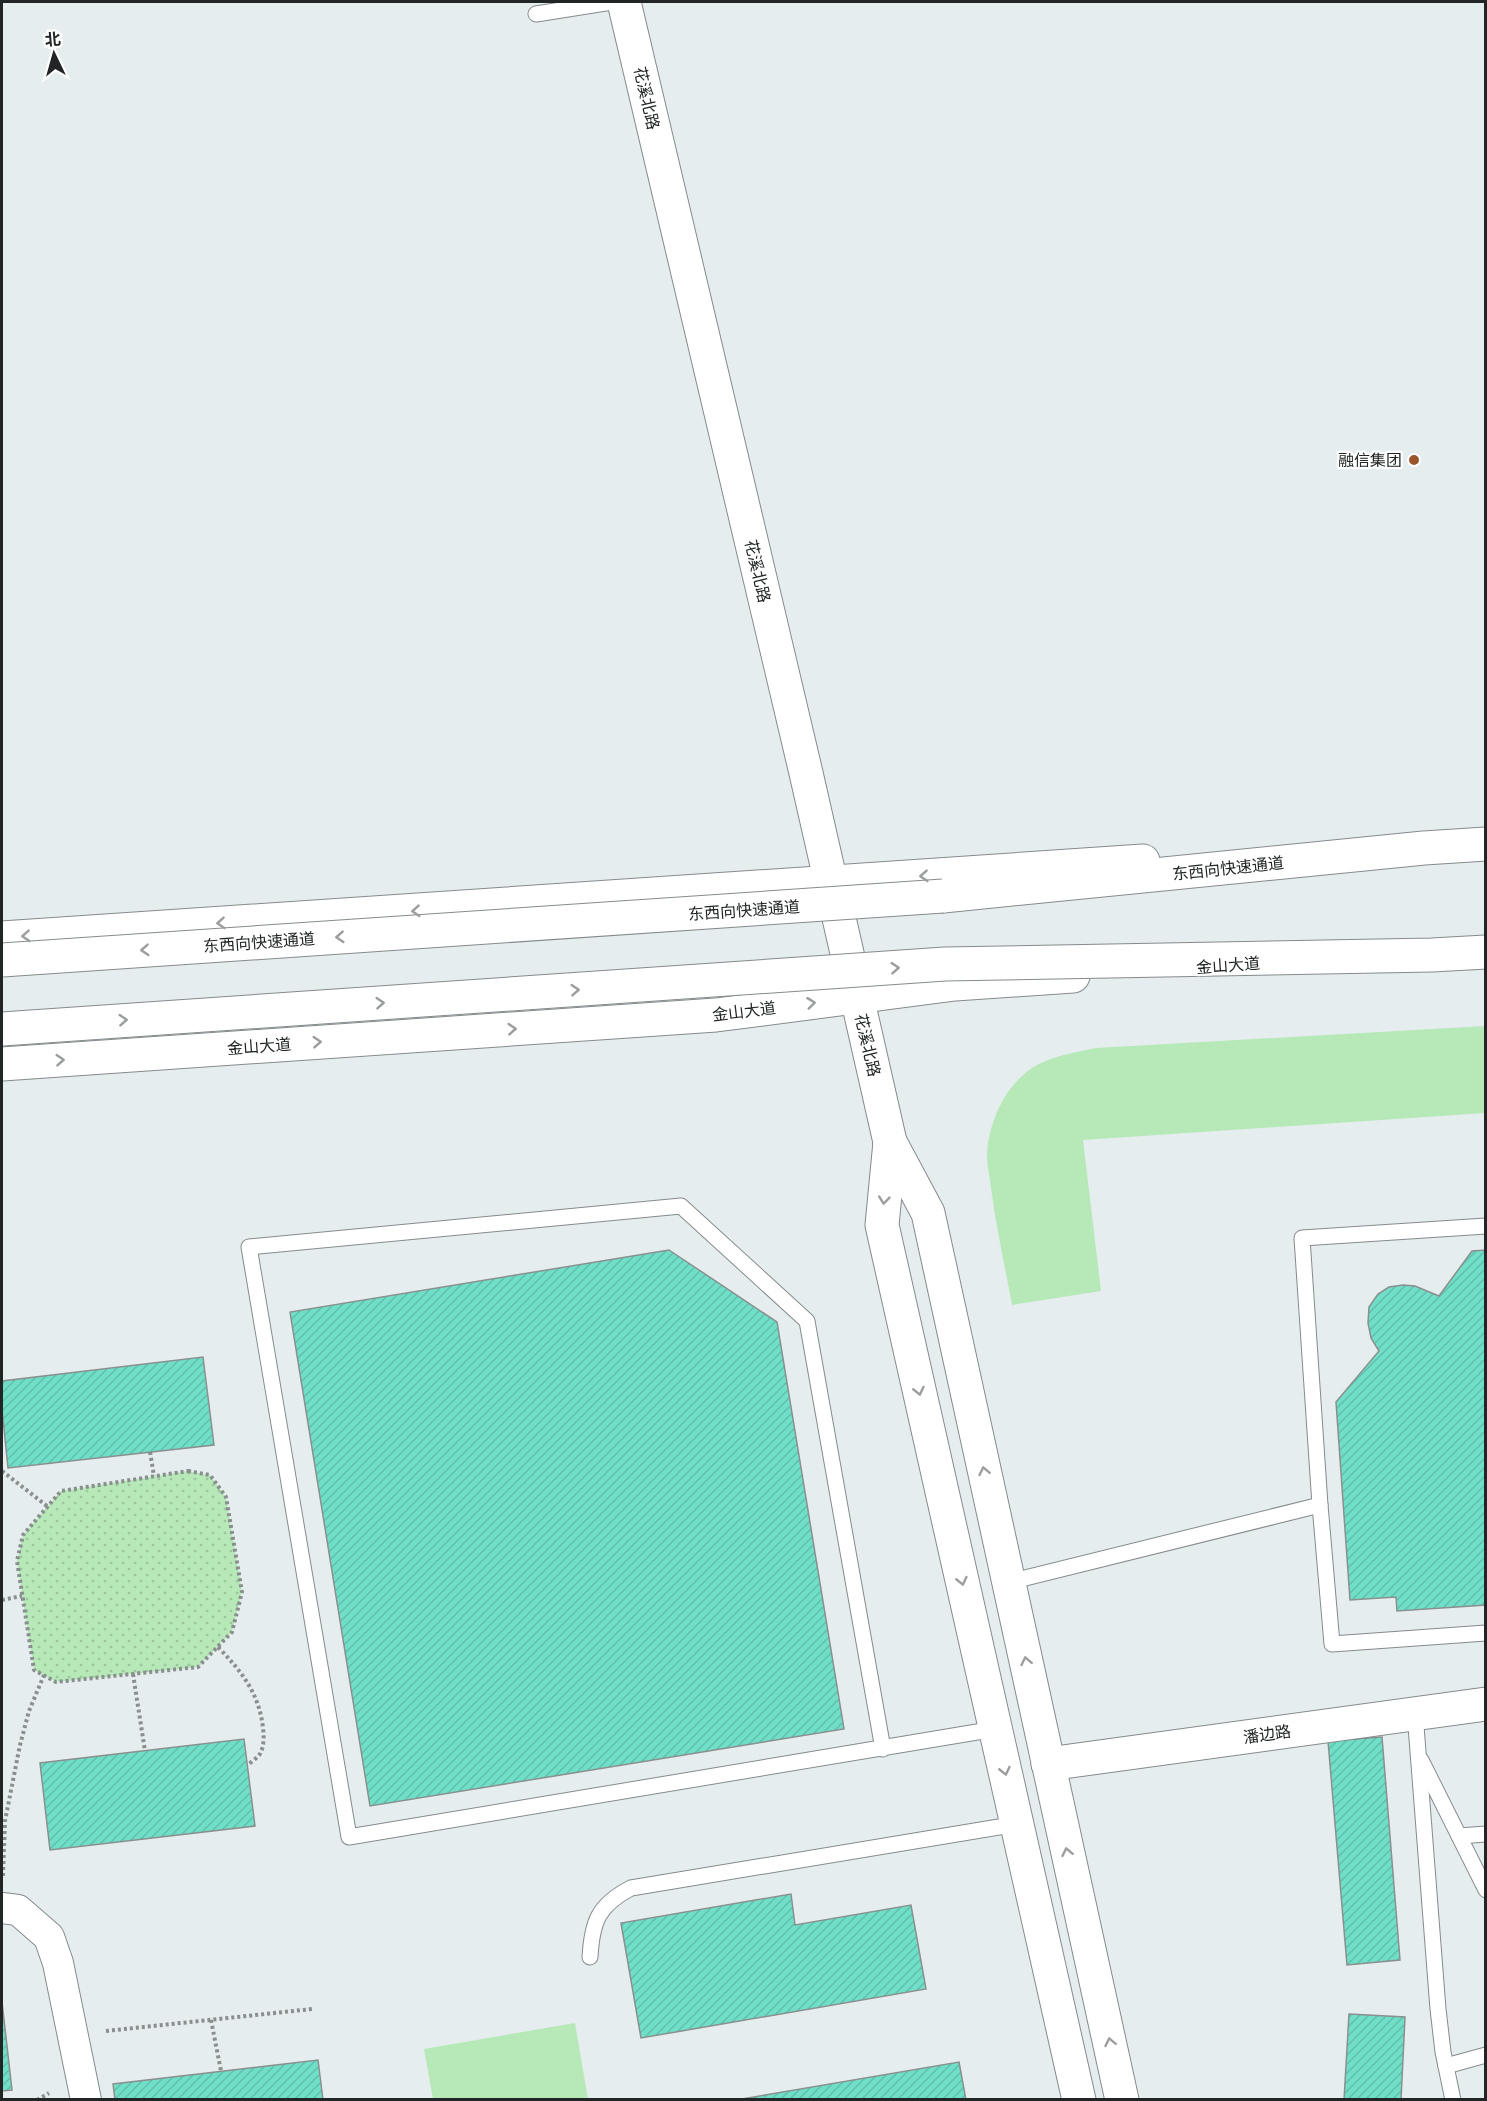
<svg xmlns="http://www.w3.org/2000/svg" width="1487" height="2101" viewBox="0 0 1487 2101" font-family="'Titillium Web','Noto Sans SC',sans-serif">
	<style>
		.grass { fill: url(#grass-dots) }
		.green { fill: #b6e8b8 }
		.building { fill: url(#building-hatch); stroke: #8a908f; stroke-width: 1.5 }
		.lines { fill: none; stroke-linecap: round; stroke-linejoin: round }
		.service-casing { stroke: #858b8c; stroke-width: 17 }
		.minor-casing { stroke: #858b8c; stroke-width: 32 }
		.tertiary-casing { stroke: #858b8c; stroke-width: 35 }
		.secondary-casing { stroke: #858b8c; stroke-width: 35 }
		.trunk-casing { stroke: #858b8c; stroke-width: 35 }
		.path { stroke: #898e8e; stroke-width: 4; stroke-dasharray: 3 3; stroke-linecap: butt }
		.service { stroke: #fff; stroke-width: 15 }
		.minor { stroke: #fff; stroke-width: 30 }
		.tertiary { stroke: #fff; stroke-width: 33 }
		.secondary { stroke: #fff; stroke-width: 33 }
		.trunk { stroke: #fff; stroke-width: 33 }
		.trunk-bridge-casing { stroke: #858b8c; stroke-width: 35; stroke-linecap: butt }
		.trunk-bridge { stroke: #fff; stroke-width: 33 }
		.oneway { stroke: #9c9d9d }
		.poi-dot { fill: #9b552a; stroke: #fff; stroke-width: 2 }
		.labels { text-anchor: middle; dominant-baseline: central; stroke-width: 4.5; stroke-linejoin: round; paint-order: stroke }
		.street-label { font-size: 16px; fill: #222525; stroke: #fff }
		.poi-label { font-size: 16px; fill: #222525; stroke: #fff; text-anchor: end }
	</style>
	<defs>
		<pattern id="grass-dots" width="8" height="8" patternUnits="userSpaceOnUse" patternTransform="scale(1.5)"><rect width="8" height="8" fill="#b6e8b8"/><path d="M2 2h.1M6 6h.1" fill="none" stroke="#9cc79e" stroke-width="1.8" stroke-linecap="round"/></pattern>
		<pattern id="building-hatch" width="6" height="6" patternUnits="userSpaceOnUse" patternTransform="scale(1.5)"><rect width="6" height="6" fill="#70dfc8"/><path d="M-1 1l2-2M0 6l6-6M5 7l2-2" fill="none" stroke="#61bfac"/></pattern>
	</defs>
	<rect width="100%" height="100%" fill="#e6edee"/>
	<polygon class="grass" points="188,1471 210,1475 226,1497 242,1592 232,1632 198,1667 56,1682 34,1670 17,1561 23,1535 61,1491"/>
	<g class="green">
		<path d="M1485,1026v87l-402,27 18,151 -89,14c-7,-39 -16,-78 -21,-117 -1,-10 -4,-22 -4,-32 1,-34 20,-76 52,-92 18,-9 38,-12 57,-16z"/>
		<polygon points="575,2023 588,2099 433,2099 424,2049"/>
	</g>
	<g class="building">
		<polygon points="669,1250 777,1322 844,1729 370,1806 290,1312"/>
		<polygon points="1486,1250 1486,1605 1397,1611 1396,1597 1350,1600 1336,1402 1379,1351 1371,1338 1368,1323 1369,1307 1378,1294 1389,1287 1403,1285 1415,1286 1439,1296 1472,1251"/>
		<polygon points="203,1357 214,1445 8,1468 2,1409 2,1381"/>
		<polygon points="1382,1737 1400,1960 1347,1965 1328,1741"/>
		<polygon points="244,1739 255,1826 50,1850 40,1763"/>
		<polygon points="791,1894 795,1925 911,1905 926,1989 641,2038 621,1923"/>
		<polygon points="2,2002 12,2090 2,2091"/>
		<polygon points="1349,2014 1405,2017 1401,2100 1344,2100"/>
		<polygon points="318,2060 323,2100 115,2100 113,2084"/>
		<polygon points="959,2062 966,2100 736,2100"/>
	</g>
	<g class="lines">
		<g class="service-casing">
			<g id="service">
				<polyline points="536,14 612,2"/>
				<polyline points="1486,1226 1302,1238 1320,1505 1332,1644 1486,1633"/>
				<polyline points="1009,1582 1320,1505"/>
				<polyline points="1415,1713 1438,2009 1443,2052 1453,2100"/>
				<polyline points="883,1749 807,1321 681,1206 249,1247 349,1837 995,1729"/>
				<polyline points="1421,1760 1486,1890"/>
				<polyline points="1459,1836 1486,1834"/>
				<path d="M590,1957c2,-35 8,-52 41,-69l386,-64"/>
				<polyline points="1446,2066 1486,2055"/>
			</g>
		</g>
		<g class="minor-casing">
			<polyline id="minor" points="2,1908 18,1910 49,1937 58,1963 86,2100"/>
		</g>
		<g class="tertiary-casing">
			<g id="tertiary">
				<polyline points="624,2 806,773 890,1142 928,1213 1122,2100"/>
				<polyline points="890,1142 882,1225 1079,2100"/>
				<polyline points="1048,1764 1486,1704"/>
			</g>
		</g>
		<g class="secondary-casing">
			<g id="secondary">
				<polyline points="2,938 1143,861"/>
				<polyline points="2,1064 716,1015 955,984 1073,976"/>
			</g>
		</g>
		<g class="trunk-casing">
			<polyline id="trunk" points="943,896 1424,848 1486,844"/>
		</g>
		<g class="path">
			<polyline points="150,1452 154,1476"/>
			<polyline points="2,1471 47,1506"/>
			<polygon points="188,1471 210,1475 226,1497 242,1592 232,1632 198,1667 56,1682 34,1670 17,1561 23,1535 61,1491"/>
			<polyline points="2,1600 22,1596"/>
			<path d="M218,1647c24,25 41,46 45,81 1,8 1,17 -2,24 -2,5 -9,9 -13,13"/>
			<polyline points="133,1674 145,1751"/>
			<polyline points="3,1876 5,1821 20,1745 29,1711 44,1675"/>
			<polyline points="211,2020 221,2071"/>
			<polyline points="106,2031 312,2009"/>
			<polyline points="37,2100 49,2093"/>
		</g>
		<use href="#service" class="service"/>
		<use href="#minor" class="minor"/>
		<use href="#tertiary" class="tertiary"/>
		<use href="#secondary" class="secondary"/>
		<use href="#trunk" class="trunk"/>
		<g class="trunk-bridge-casing">
			<g id="trunk-bridge">
				<polyline points="2,960 943,896"/>
				<polyline points="2,1029 945,964 1432,955 1486,952"/>
			</g>
		</g>
		<use href="#trunk-bridge" class="trunk-bridge"/>
	</g>
	<defs><path id="oneway-chevron" d="M-2-3.5L2.5 0L-2 3.5" fill="none" stroke-width="1.6" stroke-linecap="round" stroke-linejoin="round" transform="scale(1.5)"/></defs>
	<g class="oneway">
		<use href="#oneway-chevron" transform="translate(924 876) rotate(176)"/>
		<use href="#oneway-chevron" transform="translate(416 911) rotate(176)"/>
		<use href="#oneway-chevron" transform="translate(221 923) rotate(176)"/>
		<use href="#oneway-chevron" transform="translate(26 936) rotate(176)"/>
		<use href="#oneway-chevron" transform="translate(340 937) rotate(176)"/>
		<use href="#oneway-chevron" transform="translate(145 950) rotate(176)"/>
		<use href="#oneway-chevron" transform="translate(895 968) rotate(-4)"/>
		<use href="#oneway-chevron" transform="translate(575 990) rotate(-4)"/>
		<use href="#oneway-chevron" transform="translate(380 1003) rotate(-4)"/>
		<use href="#oneway-chevron" transform="translate(811 1003) rotate(-7)"/>
		<use href="#oneway-chevron" transform="translate(123 1020) rotate(-4)"/>
		<use href="#oneway-chevron" transform="translate(512 1029) rotate(-4)"/>
		<use href="#oneway-chevron" transform="translate(317 1042) rotate(-4)"/>
		<use href="#oneway-chevron" transform="translate(60 1060) rotate(-4)"/>
		<use href="#oneway-chevron" transform="translate(884 1200) rotate(96)"/>
		<use href="#oneway-chevron" transform="translate(919 1391) rotate(77)"/>
		<use href="#oneway-chevron" transform="translate(984 1471) rotate(-102)"/>
		<use href="#oneway-chevron" transform="translate(962 1581) rotate(77)"/>
		<use href="#oneway-chevron" transform="translate(1026 1661) rotate(-102)"/>
		<use href="#oneway-chevron" transform="translate(1005 1771) rotate(77)"/>
		<use href="#oneway-chevron" transform="translate(1067 1852) rotate(-102)"/>
		<use href="#oneway-chevron" transform="translate(1110 2042) rotate(-102)"/>
	</g>
	<circle class="poi-dot" cx="1414" cy="460" r="6"/>
	<g class="labels">
		<g class="street-label">
			<text transform="translate(647 98) rotate(77)">花溪北路</text>
			<text transform="translate(758 571) rotate(77)">花溪北路</text>
			<text transform="translate(1228 868) rotate(-6)">东西向快速通道</text>
			<text transform="translate(744 910) rotate(-4)">东西向快速通道</text>
			<text transform="translate(259 942) rotate(-4)">东西向快速通道</text>
			<text transform="translate(1228 965) rotate(-4)">金山大道</text>
			<text transform="translate(744 1011) rotate(-7)">金山大道</text>
			<text transform="translate(868 1045) rotate(77)">花溪北路</text>
			<text transform="translate(259 1046) rotate(-4)">金山大道</text>
			<text transform="translate(1267 1734) rotate(-8)">潘边路</text>
		</g>
		<g class="poi-label">
			<text x="1402" y="460">融信集团</text>
		</g>
	</g>
	<rect width="1487" height="2101" fill="none" stroke="#222525" stroke-width="6"/>
	<g transform="translate(54 54) rotate(355)" stroke="#ffffff" stroke-width="4.5" paint-order="stroke">
	<path d="M0-4.5L10 22L0 15L-10 22Z" fill="#222525"/>
	<text y="-9" font-size="16" font-weight="bold" text-anchor="middle" fill="#222525">北</text>
	</g>
</svg>
